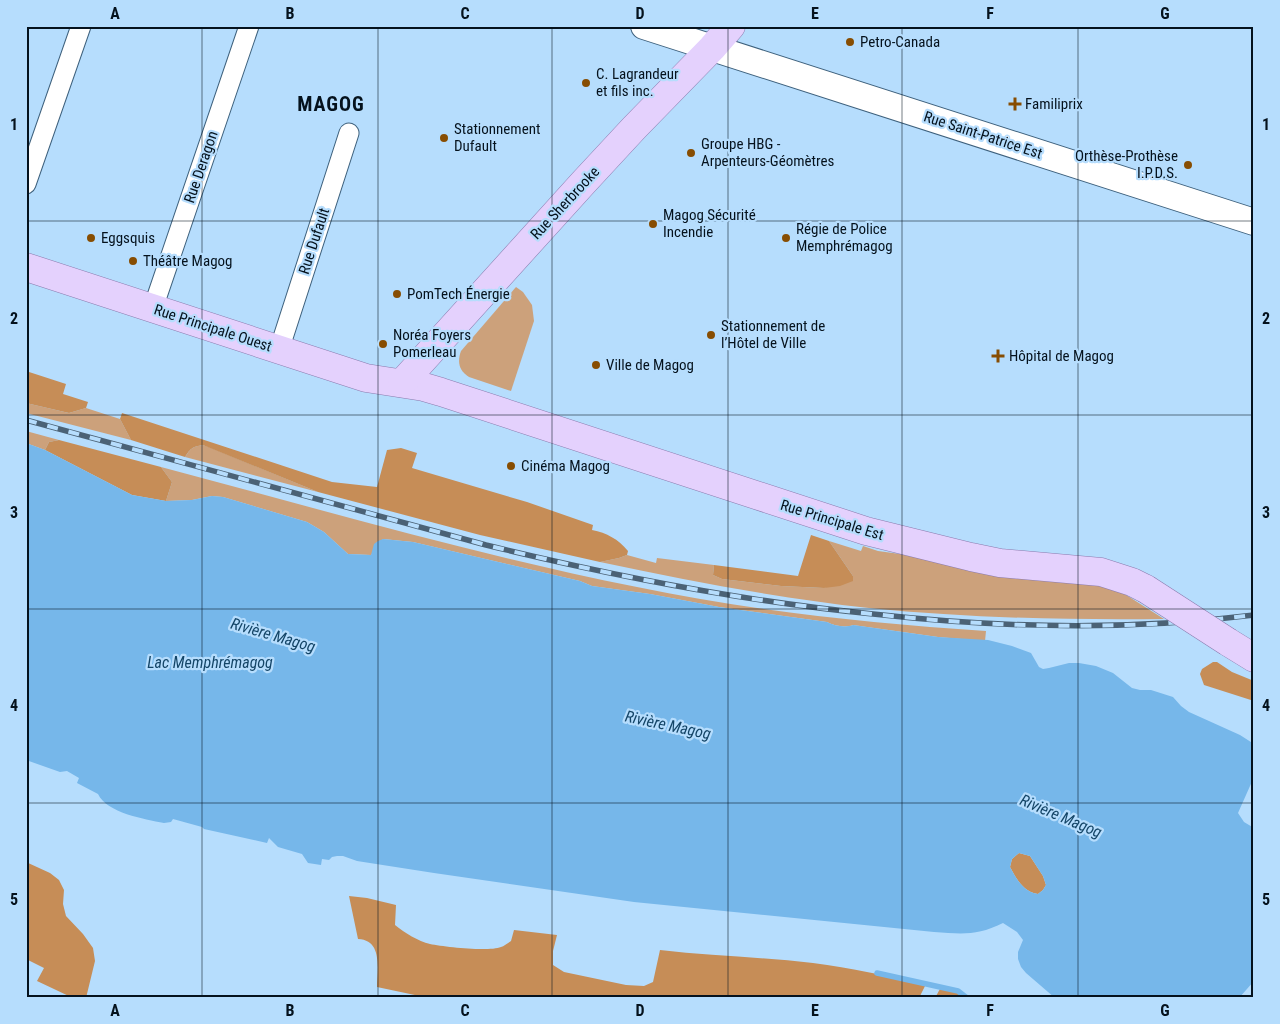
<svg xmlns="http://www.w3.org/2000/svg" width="1280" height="1024" viewBox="0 0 1280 1024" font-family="'Roboto Condensed',sans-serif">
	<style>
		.green { fill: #cca17b }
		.forest { fill: #c68d57 }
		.water { fill: #76b7ea; fill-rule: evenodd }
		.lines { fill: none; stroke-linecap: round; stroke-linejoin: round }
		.stream { stroke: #76b7ea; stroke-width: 5.5 }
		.street-casing { stroke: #3e617d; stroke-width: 21 }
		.secondary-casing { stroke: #3e617d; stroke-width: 28 }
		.primary-casing { stroke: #8a7bae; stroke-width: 29 }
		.street { stroke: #fff; stroke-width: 19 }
		.secondary { stroke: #fff; stroke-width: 26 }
		.primary { stroke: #e4d1fd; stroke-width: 28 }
		.rail-casing { stroke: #4b6276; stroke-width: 5.5 }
		.rail { stroke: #b6ddfd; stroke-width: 4; stroke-dasharray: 11; stroke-linecap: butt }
		.primary-bridge-casing { stroke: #8a7bae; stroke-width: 29; stroke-linecap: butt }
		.primary-bridge { stroke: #e4d1fd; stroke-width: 28 }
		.grid { fill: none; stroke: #05121d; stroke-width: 1; stroke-opacity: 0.55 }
		.poi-dot { fill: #874d02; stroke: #b6ddfd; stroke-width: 2 }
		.labels { text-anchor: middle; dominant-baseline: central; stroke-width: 4.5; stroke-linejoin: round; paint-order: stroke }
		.poi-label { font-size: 15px; fill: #05121d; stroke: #b6ddfd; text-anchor: start }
		.street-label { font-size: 15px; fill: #05121d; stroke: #b6ddfd }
		.water-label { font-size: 16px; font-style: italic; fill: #144567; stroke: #b6ddfd }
		.district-label { font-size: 20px; font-weight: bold; letter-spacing: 1px; fill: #05121d; stroke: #b6ddfd }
		.neatline { fill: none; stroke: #05121d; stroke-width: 2 }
		.grid-label { font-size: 16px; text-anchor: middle; font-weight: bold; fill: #05121d }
	</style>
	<rect width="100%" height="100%" fill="#b6ddfd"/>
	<g class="green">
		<path d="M516,287l7,5 9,13 2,16 -23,70 -42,-14c-10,-6 -12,-15 -8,-26z"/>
		<polygon points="26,403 69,413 86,408 120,419 131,440 26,413"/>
		<polygon points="26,431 59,440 49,442 45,450 26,443"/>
		<path d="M203,445l6,2 109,45 -133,-35c6,-9 7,-10 18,-12z"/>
		<path d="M161,467c158,42 316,88 476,120 115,24 232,36 349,44l-1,10 -47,-4 -85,-12c-7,3 -19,1 -26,-3l-108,-15 -69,-13 -58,-8 -12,-5 -167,-39 -30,-3 -12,16 -23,-1 -24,-22 -17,-10 -84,-25 -11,-1 -20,4 -26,1 6,-19z"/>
		<path d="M829,541l32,10 2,-5 15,5 22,3 49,11 157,22 17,6 41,26c-98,1 -197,-1 -295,-11 -91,-10 -180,-27 -269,-46l19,-4 8,-3 29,8 1,-5 57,7 -1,10 9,4 59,7 43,2 29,-12z"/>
	</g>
	<g class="forest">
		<polygon points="26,371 66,384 63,394 88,402 86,408 69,413 26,403"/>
		<path d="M122,413l210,69 45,5 10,-37 14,-2 16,5 -5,15 115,34 66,23 -1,5c15,3 26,9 36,21l-1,4 -8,3 -19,4 -120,-27 -162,-43 -115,-47c-11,2 -12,3 -18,12l-54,-17 -11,-21z"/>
		<polygon points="59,440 161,467 172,482 166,501 132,495 45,450 49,442"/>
		<polygon points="811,535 829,541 853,576 853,581 840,586 824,588 781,586 722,579 713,575 714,565 798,576"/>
		<polygon points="1213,662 1217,662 1232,672 1254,681 1254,701 1204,685 1200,674 1202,669"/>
		<path d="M1019,853l11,3 13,20 3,9 -3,5 -5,4c-15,-2 -22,-16 -28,-27l2,-8z"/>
		<polygon points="26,862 50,873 59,880 64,890 63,904 66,916 83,934 93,948 95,961 86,998 73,998 37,981 44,968 26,959"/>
		<path d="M349,896l18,2 29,7 -1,20c10,8 23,16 35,19 15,3 58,8 71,3 3,-1 7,-4 10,-6l3,-11 43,5 -4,16v14l11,7 62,13 18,1 9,-4 7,-32c51,6 102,7 153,13 38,5 75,13 113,21l-7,14h-490l-52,-11c0,-18 6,-47 -19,-48z"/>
		<polygon points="941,987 958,991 967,998 935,998"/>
	</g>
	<path class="water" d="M26,443l19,7 87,45 34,6 26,-1 20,-4 11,1 84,25 17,10 24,22 23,1 3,-11 4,-3 5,-2 30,3 167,39 12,5 58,8 69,13 108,15c7,4 19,6 26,3l85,12 50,3 24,6 19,7 8,14 4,2 6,-1 20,-5h10l17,3 17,7 19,15 8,2h11l22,7 8,9 8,6 51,23 14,9v33l-16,36 6,9 10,6v153l-15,17h-184l-29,-25 -5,-6 -3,-8v-7l5,-12 -6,-8 -14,-9c-26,13 -41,11 -69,9l-300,-30 -200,-29 -77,-12 -14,-5h-6l-5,1 -3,3 -7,-1 -1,6 -13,-2 -6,-9 -24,-7 -9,-9 -2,5 -63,-14 -2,-2 -29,-8 -2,3 -7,1c-20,-4 -57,-10 -66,-29l-21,-11 2,-5 -12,-7 -7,1 -34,-12zM1019,853l11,3 13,20 3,9 -3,5 -5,4c-15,-2 -22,-16 -28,-27l2,-8z"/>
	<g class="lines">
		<polyline class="stream" points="877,973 958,991 967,998"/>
		<g class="street-casing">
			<g id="street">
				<polyline points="26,184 81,26"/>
				<polyline points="153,308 249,26"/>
				<polyline points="279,350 349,133"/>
			</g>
		</g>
		<g class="secondary-casing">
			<polyline id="secondary" points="644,26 1254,222"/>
		</g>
		<g class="primary-casing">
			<g id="primary">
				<polyline points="26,267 366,378 424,387 441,392 866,531 971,557 1000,563 1101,572 1132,582 1146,589"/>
				<polyline points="402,383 583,183 634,128 712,48 731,26"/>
				<polyline points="1228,642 1254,658"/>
			</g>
		</g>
		<use href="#street" class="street"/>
		<use href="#secondary" class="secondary"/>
		<use href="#primary" class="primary"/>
		<g class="rail-casing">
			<path id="rail" d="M26,420l460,125c127,31 256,56 387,69 127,14 254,17 381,1"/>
		</g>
		<use href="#rail" class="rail"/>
		<g class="primary-bridge-casing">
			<polyline id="primary-bridge" points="1146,589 1228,642"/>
		</g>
		<use href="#primary-bridge" class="primary-bridge"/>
	</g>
	<path class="grid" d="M202,26v972M378,26v972M552,26v972M728,26v972M902,26v972M1078,26v972M26,221h1228M26,415h1228M26,609h1228M26,803h1228"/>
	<g class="poi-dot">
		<circle cx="850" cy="42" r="5"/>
		<circle cx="586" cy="83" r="5"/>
		<path d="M1012.5 96.5h5v5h5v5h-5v5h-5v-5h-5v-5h5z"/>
		<circle cx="444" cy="138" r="5"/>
		<circle cx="691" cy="153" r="5"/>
		<circle cx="1188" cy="165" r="5"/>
		<circle cx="653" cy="224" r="5"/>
		<circle cx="91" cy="238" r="5"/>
		<circle cx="786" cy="238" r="5"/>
		<circle cx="133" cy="261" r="5"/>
		<circle cx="397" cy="294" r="5"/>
		<circle cx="711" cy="335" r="5"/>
		<circle cx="383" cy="344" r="5"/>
		<path d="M995.5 348.5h5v5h5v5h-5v5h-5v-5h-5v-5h5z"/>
		<circle cx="596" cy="365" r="5"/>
		<circle cx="511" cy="466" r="5"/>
	</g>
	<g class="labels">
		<g class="poi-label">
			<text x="860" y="42">Petro-Canada</text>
			<text x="596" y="74">C. Lagrandeur<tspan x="596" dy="17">et fils inc.</tspan></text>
			<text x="1025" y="104">Familiprix</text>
			<text x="454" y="129">Stationnement<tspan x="454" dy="17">Dufault</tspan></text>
			<text x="701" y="144">Groupe HBG -<tspan x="701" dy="17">Arpenteurs-Géomètres</tspan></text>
			<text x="1178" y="156" text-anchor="end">Orthèse-Prothèse<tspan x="1178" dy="17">I.P.D.S.</tspan></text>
			<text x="663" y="215">Magog Sécurité<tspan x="663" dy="17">Incendie</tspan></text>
			<text x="796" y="229">Régie de Police<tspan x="796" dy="17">Memphrémagog</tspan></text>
			<text x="101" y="238">Eggsquis</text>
			<text x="143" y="261">Théâtre Magog</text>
			<text x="407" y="294">PomTech Énergie</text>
			<text x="721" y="326">Stationnement de<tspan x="721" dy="17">l’Hôtel de Ville</tspan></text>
			<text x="393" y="335">Noréa Foyers<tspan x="393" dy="17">Pomerleau</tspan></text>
			<text x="1009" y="356">Hôpital de Magog</text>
			<text x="606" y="365">Ville de Magog</text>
			<text x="521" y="466">Cinéma Magog</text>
		</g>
		<g class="street-label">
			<text transform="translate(983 135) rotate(18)">Rue Saint-Patrice Est</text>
			<text transform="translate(201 167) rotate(-71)">Rue Deragon</text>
			<text transform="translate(565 203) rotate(-47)">Rue Sherbrooke</text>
			<text transform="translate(314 241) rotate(-72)">Rue Dufault</text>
			<text transform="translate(213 328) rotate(18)">Rue Principale Ouest</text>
			<text transform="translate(832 520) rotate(17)">Rue Principale Est</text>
		</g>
		<g class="water-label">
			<text transform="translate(273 635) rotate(16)">Rivière Magog</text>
			<text x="210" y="662">Lac Memphrémagog</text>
			<text transform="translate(668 725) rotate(12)">Rivière Magog</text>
			<text transform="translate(1061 816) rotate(23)">Rivière Magog</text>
		</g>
		<g class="district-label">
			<text x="331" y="104">MAGOG</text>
		</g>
	</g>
	<rect width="1280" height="1024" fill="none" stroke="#b6ddfd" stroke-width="55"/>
	<rect x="28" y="28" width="1224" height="968" class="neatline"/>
	<g class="grid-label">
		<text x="115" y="19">A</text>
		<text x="290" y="19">B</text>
		<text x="465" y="19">C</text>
		<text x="640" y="19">D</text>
		<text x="815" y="19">E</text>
		<text x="990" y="19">F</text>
		<text x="1165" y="19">G</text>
		<text x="14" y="130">1</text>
		<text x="1266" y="130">1</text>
		<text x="14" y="324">2</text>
		<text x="1266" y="324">2</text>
		<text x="14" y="518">3</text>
		<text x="1266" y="518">3</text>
		<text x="14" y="711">4</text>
		<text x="1266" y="711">4</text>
		<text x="14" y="905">5</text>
		<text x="1266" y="905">5</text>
		<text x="115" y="1016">A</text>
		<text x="290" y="1016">B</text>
		<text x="465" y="1016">C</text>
		<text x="640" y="1016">D</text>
		<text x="815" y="1016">E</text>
		<text x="990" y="1016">F</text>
		<text x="1165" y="1016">G</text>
	</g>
</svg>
